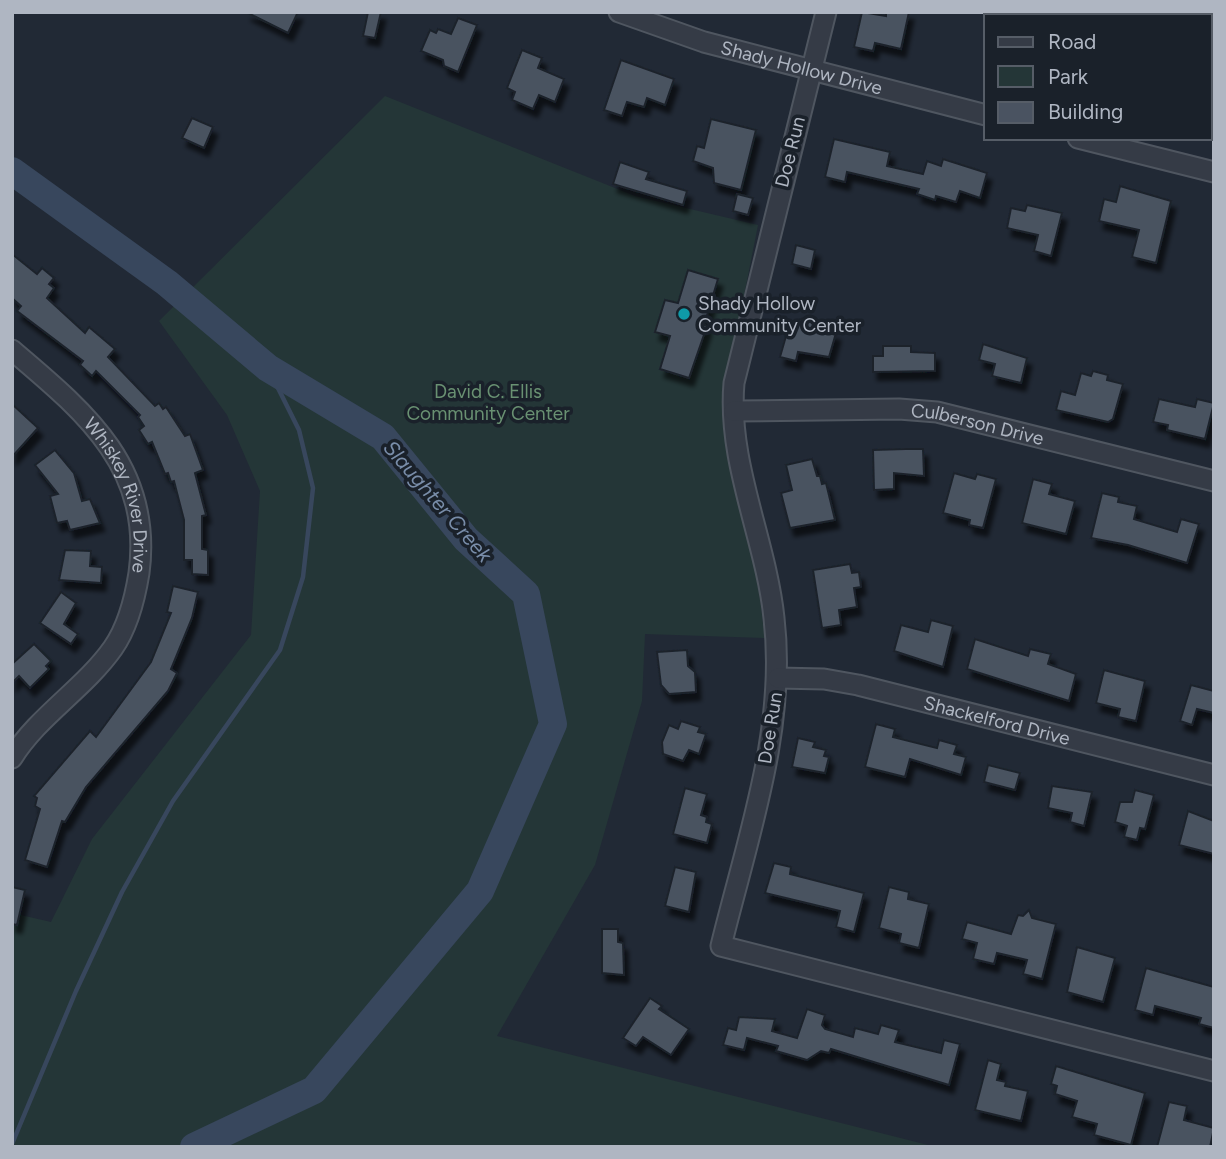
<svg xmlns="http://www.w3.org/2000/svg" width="1226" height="1159" viewBox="0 0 1226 1159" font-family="Figtree,sans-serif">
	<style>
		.green { fill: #243637 }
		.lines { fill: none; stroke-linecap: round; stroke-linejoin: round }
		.stream { stroke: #38475d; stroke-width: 4.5 }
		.river { stroke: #38475d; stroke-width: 28 }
		.building { fill: #4a5361; stroke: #1c232c; stroke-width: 2; filter: url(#shadow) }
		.minor-casing { stroke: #4f5660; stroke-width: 23 }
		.minor { stroke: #353b46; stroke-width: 19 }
		.culture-dot { fill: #0f9aa8; stroke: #1a212a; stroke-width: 2.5 }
		.labels { text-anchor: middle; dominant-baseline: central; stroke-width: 7; stroke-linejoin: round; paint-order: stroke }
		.street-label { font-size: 19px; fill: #afb6c2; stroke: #1a212a }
		.poi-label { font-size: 19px; fill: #afb6c2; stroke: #1a212a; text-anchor: start }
		.park-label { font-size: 19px; fill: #699172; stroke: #1a212a }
		.water-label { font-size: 21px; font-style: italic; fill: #798da9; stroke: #1a212a }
	</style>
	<defs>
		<filter id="shadow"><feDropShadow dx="4.5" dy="8" stdDeviation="2" flood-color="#0009"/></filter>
	</defs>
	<rect width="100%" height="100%" fill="#212935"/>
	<polygon class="green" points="385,96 635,196 758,225 730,367 765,638 645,634 642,701 595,865 497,1036 936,1147 12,1147 12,913 51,922 92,839 251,635 260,491 227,415 159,321"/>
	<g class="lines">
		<polyline class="stream" points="12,1144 76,991 122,892 173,801 280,650 303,577 313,488 299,430 268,368"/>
		<polyline class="river" points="12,171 167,283 268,368 383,437 466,539 526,594 553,724 480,891 314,1090 194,1147"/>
	</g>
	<g class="building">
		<polygon points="246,12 298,12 288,33"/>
		<polygon points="368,12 381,12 375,38 363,36"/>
		<polygon points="862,12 886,16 886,12 909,12 901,49 875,43 873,51 854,47"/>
		<polygon points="458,18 477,25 458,72 444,66 443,60 421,51 430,30 436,33 438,29 451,34"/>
		<polygon points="522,50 542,58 538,68 564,79 555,102 539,95 533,109 512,100 515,92 507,88"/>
		<polygon points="621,60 674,79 665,105 647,98 644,107 627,102 622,116 604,110"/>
		<polygon points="192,118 213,127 204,148 182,138"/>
		<polygon points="711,119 756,130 741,190 714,183 713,168 693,161 697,146 704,148"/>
		<polygon points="834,139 890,152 887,166 923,174 927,161 941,166 943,159 987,173 980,198 960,191 956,202 936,196 935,200 917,194 919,189 847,172 845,182 825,177"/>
		<polygon points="620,162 649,172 646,179 687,191 683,205 613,184"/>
		<polygon points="1120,186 1171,201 1156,263 1132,257 1139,230 1099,221 1104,199 1116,202"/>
		<polygon points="737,194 753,198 748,215 733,211"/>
		<polygon points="1027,205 1062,213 1051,256 1034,251 1038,235 1007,228 1011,208 1025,211"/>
		<polygon points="796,245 815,250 811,269 792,264"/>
		<polygon points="12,254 37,274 42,268 54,278 49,284 54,288 47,298 85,333 89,327 115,349 108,357 155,406 159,403 163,409 166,407 185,436 190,434 203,470 195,473 206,515 202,516 202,549 208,550 208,575 192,574 192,560 184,560 184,520 174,481 171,482 168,473 165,474 152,442 148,444 139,430 144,426 138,417 140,415 96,371 92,376 80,365 83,361 17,311 21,306 12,298"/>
		<polygon points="688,270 718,279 704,325 707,326 689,378 660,369 670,336 655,332 665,300 678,303"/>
		<polygon points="805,318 812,320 819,329 836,333 829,357 798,352 796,361 780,357 790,322"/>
		<polygon points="983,344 1027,358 1021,383 992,376 995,364 979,360"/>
		<polygon points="883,346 911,346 911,352 935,353 935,371 873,372 873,356 883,356"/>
		<polygon points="1093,371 1108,375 1107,380 1123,384 1113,419 1108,422 1056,410 1061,391 1075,395 1081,373 1091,376"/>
		<polygon points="1159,399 1195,407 1197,399 1214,403 1205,439 1167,430 1168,425 1153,422"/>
		<polygon points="12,404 38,428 12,457"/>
		<polygon points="906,449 923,449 924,476 894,473 894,489 874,490 873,450"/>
		<polygon points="55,450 74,473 82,501 90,499 100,523 70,530 67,521 57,523 50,496 58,494 35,465"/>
		<polygon points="812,459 817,476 820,476 822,484 826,483 835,520 790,528 781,493 792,490 786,465"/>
		<polygon points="954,473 975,479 977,474 996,479 983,528 969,525 970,520 943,513"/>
		<polygon points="1033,479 1052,484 1049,494 1075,501 1066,534 1022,523"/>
		<polygon points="1102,493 1119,497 1118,502 1137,506 1134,519 1177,532 1181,519 1199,524 1187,563 1128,545 1091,538"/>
		<polygon points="65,550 91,551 90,566 102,567 101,583 59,580"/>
		<polygon points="850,564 852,573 859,572 861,587 854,588 857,607 839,610 841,625 822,628 813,570"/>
		<polygon points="173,586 198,592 192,618 171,669 177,673 168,691 86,787 65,822 62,821 47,867 25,860 40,809 35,806 37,798 34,796 90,731 96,737 151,662 171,613 167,612"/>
		<polygon points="61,592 76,603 64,624 78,634 71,644 40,623"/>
		<polygon points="931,620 953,626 943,667 894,651 901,625 928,632"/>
		<polygon points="975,639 1028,656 1030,649 1051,654 1048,664 1076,674 1069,701 967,669"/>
		<polygon points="34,644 51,661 46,666 49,669 30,688 19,676 12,683 12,664"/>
		<polygon points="687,650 688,666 695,672 696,692 669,694 661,685 657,652"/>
		<polygon points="1104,670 1145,681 1136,721 1118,717 1120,709 1096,703"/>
		<polygon points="1191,685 1214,691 1214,713 1197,709 1192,725 1180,721"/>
		<polygon points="681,721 700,727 698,732 706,734 699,754 689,750 683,761 663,754 662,742 669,725 678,729"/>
		<polygon points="876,724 895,729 893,737 937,748 939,740 957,745 954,754 966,757 961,775 910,759 905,777 865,767"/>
		<polygon points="798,738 815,742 813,747 826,750 824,756 829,757 825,773 792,767"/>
		<polygon points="988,765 1020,773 1015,790 984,782"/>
		<polygon points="1052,786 1092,792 1084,826 1070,822 1072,813 1048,808"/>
		<polygon points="685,788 707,794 701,815 707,817 706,822 712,824 707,843 673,834"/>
		<polygon points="1135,790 1154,795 1145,829 1140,828 1137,840 1124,837 1127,826 1115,822 1120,802 1132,802"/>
		<polygon points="1188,811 1214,821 1214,854 1179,845"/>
		<polygon points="774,863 791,867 790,874 864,893 854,932 836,927 840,911 765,893"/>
		<polygon points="675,867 696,872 689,912 665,906"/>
		<polygon points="12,887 25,890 17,925 12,924"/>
		<polygon points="889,887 909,892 908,899 929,904 919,948 899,943 901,934 879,928"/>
		<polygon points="1029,910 1032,918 1056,924 1042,979 1023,974 1027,960 997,953 994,964 973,959 977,943 962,939 967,922 1011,934 1018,915 1023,916"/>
		<polygon points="602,929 618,929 618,942 623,943 624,975 602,973"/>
		<polygon points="1077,947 1115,958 1103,1002 1067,992"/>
		<polygon points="1146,968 1214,987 1214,1028 1199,1024 1201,1018 1155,1006 1153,1015 1135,1010"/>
		<polygon points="650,998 662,1006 659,1009 689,1029 671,1055 643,1037 636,1046 623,1038"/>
		<polygon points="807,1009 825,1015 822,1025 825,1029 853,1037 855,1028 878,1034 881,1025 899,1030 895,1042 941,1053 944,1040 960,1044 949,1085 831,1049 829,1053 821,1051 807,1060 776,1051 778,1046 747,1038 744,1050 723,1045 728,1028 736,1030 739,1017 775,1019 772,1031 797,1038"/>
		<polygon points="988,1060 1001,1064 997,1080 1006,1082 1005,1086 1028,1091 1021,1121 975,1110"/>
		<polygon points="1056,1066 1145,1093 1131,1145 1094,1135 1097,1124 1072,1117 1077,1101 1055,1094 1057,1086 1051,1084"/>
		<polygon points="1169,1102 1187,1106 1184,1120 1214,1128 1210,1147 1157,1147"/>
	</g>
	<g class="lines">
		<g class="minor-casing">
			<g id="minor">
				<path id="s1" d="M619,12l85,30 282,73"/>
				<path d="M826,12l-92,371c-7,80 32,157 40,235 13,111 -27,221 -53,328l493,125"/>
				<polyline points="1105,16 1106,12"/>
				<polyline points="1078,138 1214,172"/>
				<path id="s2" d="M12,350c73,62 141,117 127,223 -4,25 -12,55 -26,75 -29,41 -75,68 -101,110"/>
				<path id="s3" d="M734,411l165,-2 38,3 277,69"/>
				<path id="s4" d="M778,678l46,1 34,6 356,90"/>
			</g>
		</g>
		<use href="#minor" class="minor"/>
	</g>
	<circle class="culture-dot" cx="684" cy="314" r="7"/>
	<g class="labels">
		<g class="street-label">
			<text stroke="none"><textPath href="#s1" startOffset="191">Shady Hollow Drive</textPath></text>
			<text transform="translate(790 152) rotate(-76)">Doe Run</text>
			<text stroke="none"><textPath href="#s3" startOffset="245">Culberson Drive</textPath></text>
			<text stroke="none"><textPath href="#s2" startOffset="187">Whiskey River Drive</textPath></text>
			<text stroke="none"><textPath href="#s4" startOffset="224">Shackelford Drive</textPath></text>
			<text transform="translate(770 728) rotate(-81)">Doe Run</text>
		</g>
		<g class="poi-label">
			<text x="698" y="303">Shady Hollow<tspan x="698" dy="22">Community Center</tspan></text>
		</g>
		<g class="park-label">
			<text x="488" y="391">David C. Ellis<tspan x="488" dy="22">Community Center</tspan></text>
		</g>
		<g class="water-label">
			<text transform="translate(438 501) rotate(49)">Slaughter Creek</text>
		</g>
	</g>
	<rect width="1226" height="1159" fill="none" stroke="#afb6c2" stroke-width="28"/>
	<rect x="984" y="14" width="228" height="126" fill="#1a212a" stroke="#565d67" stroke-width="2"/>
	<rect x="998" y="37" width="35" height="10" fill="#353b46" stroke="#565d67" stroke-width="2"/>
	<text x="1048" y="49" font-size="21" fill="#afb6c2">Road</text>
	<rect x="998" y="66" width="35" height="21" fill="#243637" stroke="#565d67" stroke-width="2"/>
	<text x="1048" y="84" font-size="21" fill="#afb6c2">Park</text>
	<rect x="998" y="102" width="35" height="21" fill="#4a5361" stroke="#565d67" stroke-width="2"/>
	<text x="1048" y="119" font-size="21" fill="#afb6c2">Building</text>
</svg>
